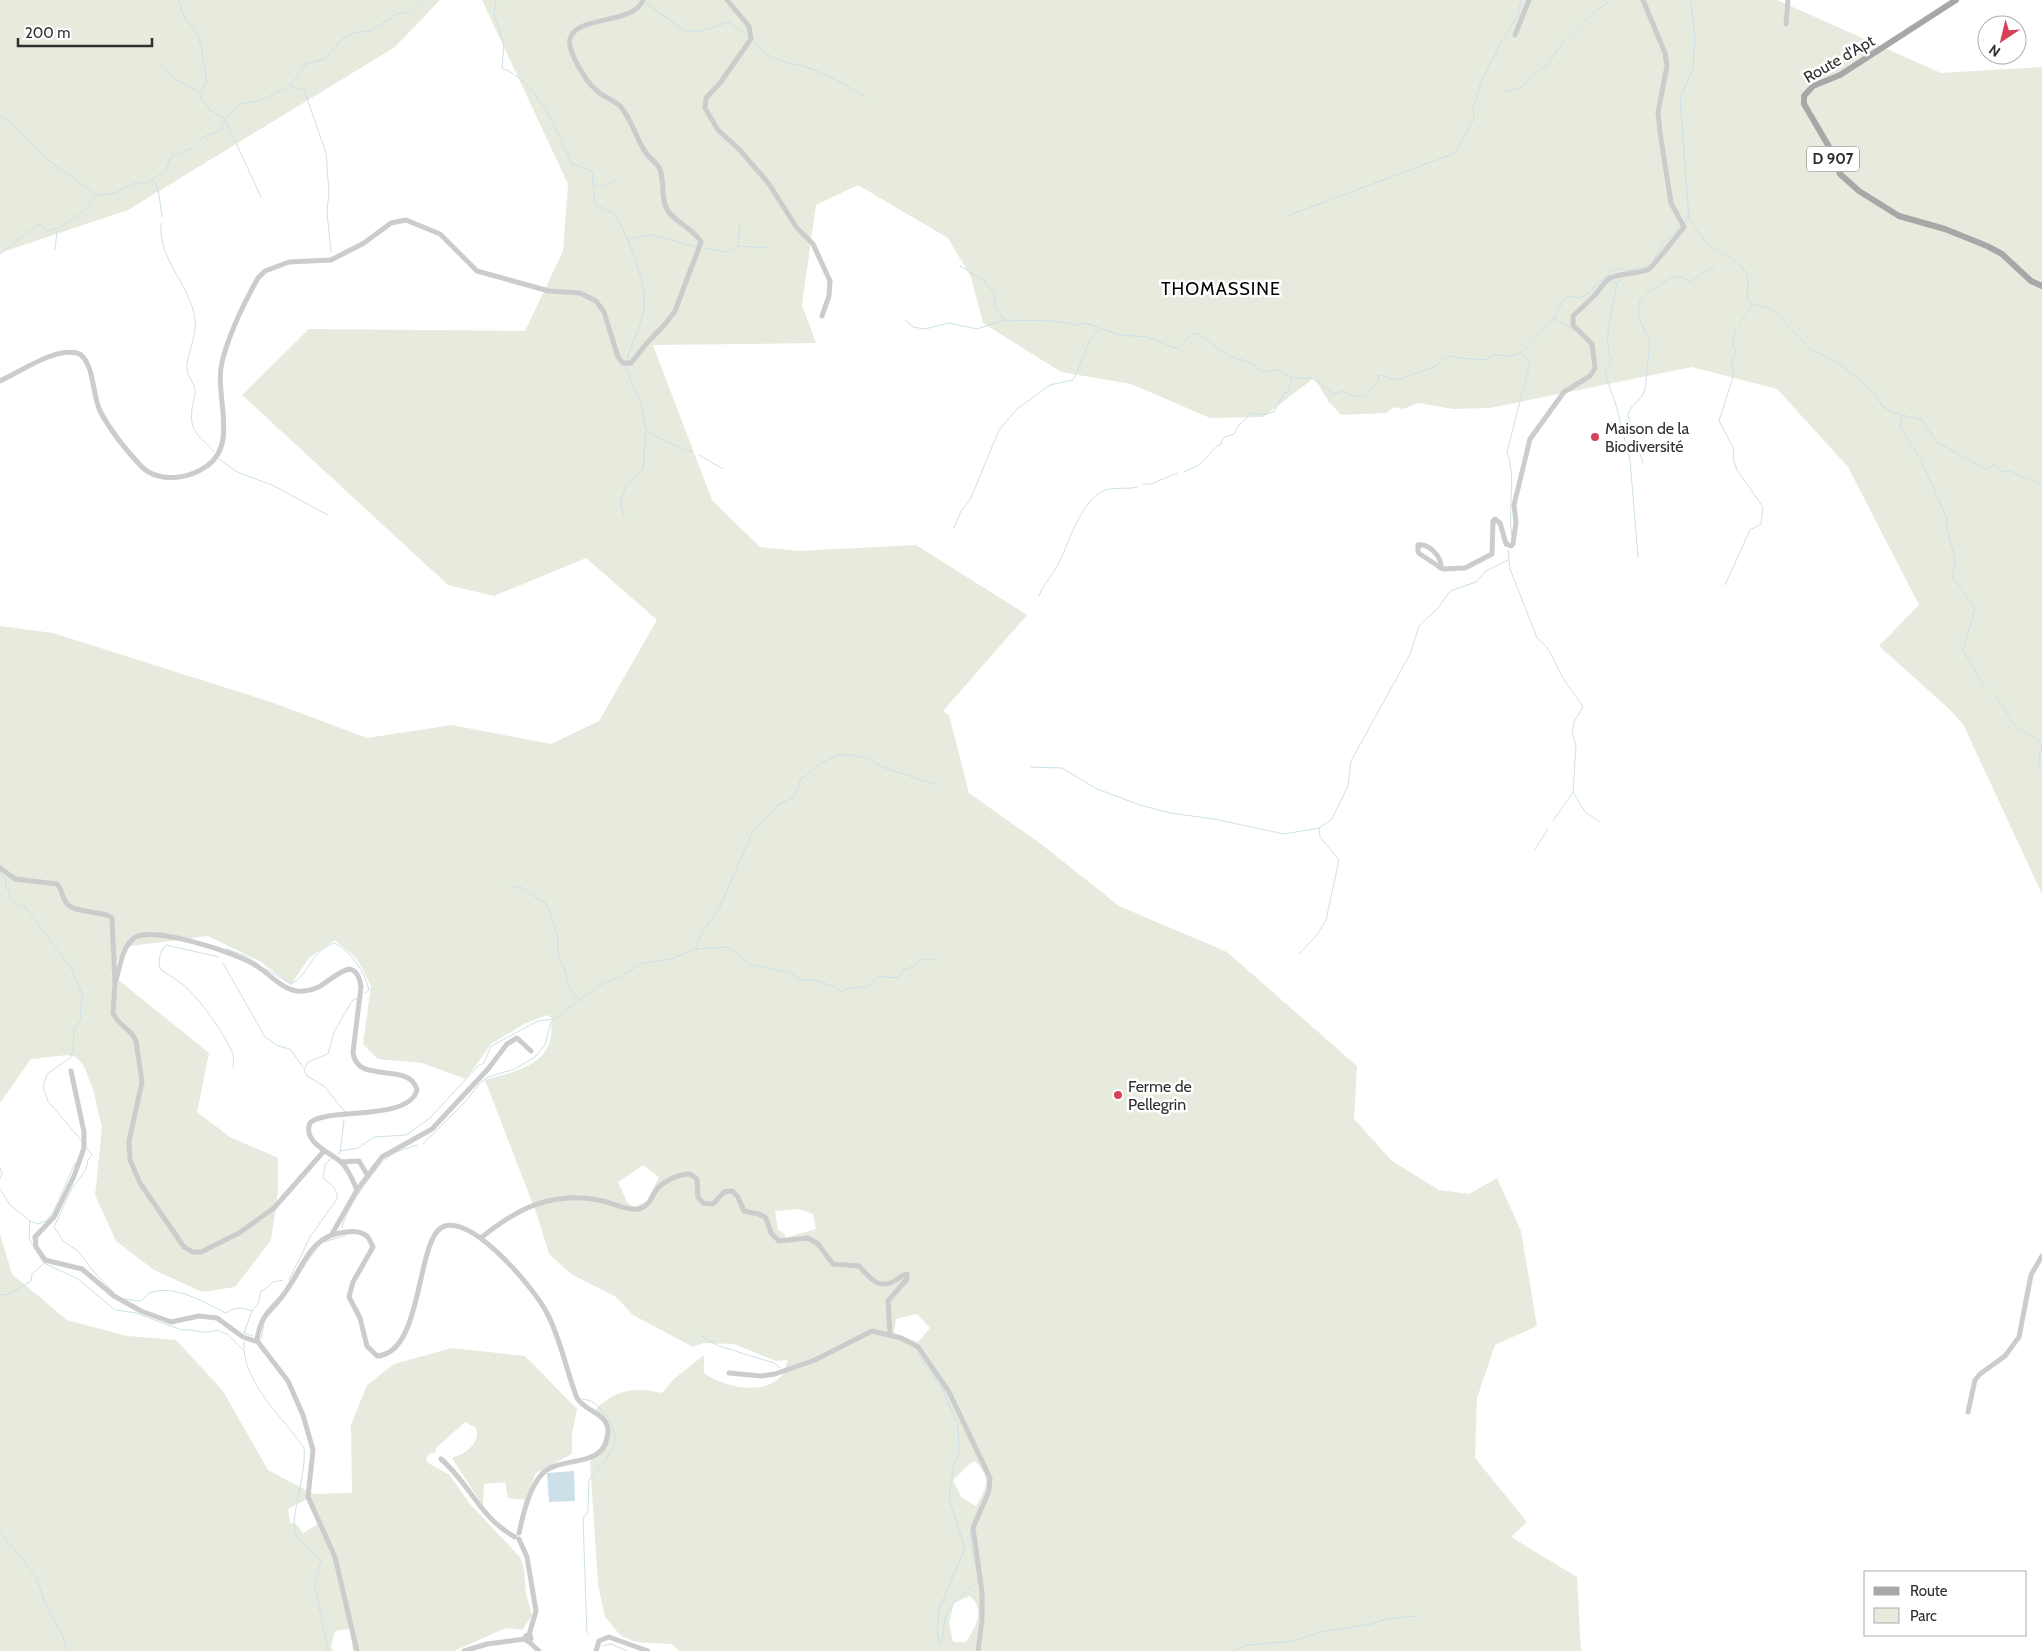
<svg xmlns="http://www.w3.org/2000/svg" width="2042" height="1651" viewBox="0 0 2042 1651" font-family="Cabin,sans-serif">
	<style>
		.green { fill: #e6ebde; fill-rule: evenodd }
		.water { fill: #cce0e9 }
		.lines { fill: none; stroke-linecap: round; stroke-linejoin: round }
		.stream { stroke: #cce0e9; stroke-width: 1 }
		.minor { stroke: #ccc; stroke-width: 5 }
		.major { stroke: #a7a7a7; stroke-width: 6 }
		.poi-dot { fill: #d64258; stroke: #fff; stroke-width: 2 }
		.labels { text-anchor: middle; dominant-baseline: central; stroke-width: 5; stroke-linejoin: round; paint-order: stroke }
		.shield { fill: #fff; stroke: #6d6d6d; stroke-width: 1 }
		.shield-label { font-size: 15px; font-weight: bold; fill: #2f2f2f }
		.street-label { font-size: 16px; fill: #2f2f2f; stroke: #fff }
		.poi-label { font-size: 16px; fill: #2f2f2f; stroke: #fff; text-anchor: start }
		.neighbourhood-label { font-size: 18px; letter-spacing: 1px; fill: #000; stroke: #fff }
	</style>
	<rect width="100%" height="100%" fill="#fff"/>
	<g class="green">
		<polygon points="0,0 440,0 395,47 128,210 0,253"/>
		<path d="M482,0h1295l164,73 101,-6v827l-79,-170 -16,-17 -68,-61 40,-41 -71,-138 -71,-78 -85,-22 -202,41 -37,1 -35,-6 -15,6 -9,-2 -8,6 -45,2 -12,-13 -15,-24 -51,39 -53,1 -79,-34 -70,-12 -78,-49 -12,-46 -23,-39 -90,-53 -42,20 -14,100 14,38 -163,2 59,155 48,47 39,4 117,-6 111,70 -84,96 6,4 20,78 72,51 78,62 108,46 130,114 -3,53 38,42 47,29 30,4 28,-16 24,53 16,95 -42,19 -18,53 -2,60 52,64 -16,15 66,40 4,74h-901l-9,-7 -35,-2 -15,-6 -16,-19 -7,-32 -8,-123 14,-15 3,-21 -11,-17c20,-20 39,-22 66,-16l12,-14 30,-24v18c20,14 60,24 78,2 3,-4 4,-11 6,-15l-12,1 -42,-17 -31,-1 -10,4 -60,-32 -17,-18 -45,-23 -22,-20 -12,-39 -52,-135c23,-7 57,-12 65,-39 2,-7 1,-16 2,-23l-5,-3 -23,9 -33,20 -25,35 -44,-16 -44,-4 -15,-15 8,-58 -14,-27 -22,-19 -26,18 -18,27 -30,-23 -53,-26 -84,11 -13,27 98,79 -12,59 33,25 48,21v34l-7,48 -36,47 -33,5 -48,-22 -38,-29 -21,-46 7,-67 -9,-39 -9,-23 -8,-9 -9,-2 -36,4 -31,44v-477l53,7 218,69 96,36 85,-13 99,19 48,-23 58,-101 -71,-62 -92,38 -46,-11 -206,-190 67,-66 216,2 38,-80 5,-67zM643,1165l16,12 -12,24 -13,6 -7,-5 -9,-20zM798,1209l15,5 3,15 -31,9v-4l-7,-4 -3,-19zM917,1314l13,14 -12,14 -24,-9 2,-14zM975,1461c16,18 13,25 1,45l-14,-8 -9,-18c9,-7 13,-15 22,-19zM970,1596c16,15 5,31 -4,46h-13l-4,-19 5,-20z"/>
		<path d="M0,1234l12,40 55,46 60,16 49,4 47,51 45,79 45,24 39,-1 -1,-68 16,-40 27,-21 58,-16 73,8 52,53 -5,25v20l-36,19 -11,27 -17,-2 -3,-16 -21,2 -1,22 -31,-48c13,-4 29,-14 24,-30l-11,-6 -29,26 -1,5h-5l-4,5 2,5 22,12 19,28 51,54 4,12 2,24 6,23 -10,14 -16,-2 -52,23h-101l-3,-22 -15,2 -4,15 2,5h-333zM307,1499l11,25 -15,9 -7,-9 -6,-1 -2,-14z"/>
	</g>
	<polygon class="water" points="574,1471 575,1501 549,1502 547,1473"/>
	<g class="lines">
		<g class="stream">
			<polyline points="178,0 185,19 198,34 201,47 207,81 201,92 202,100 210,110 225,119 261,197"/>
			<path d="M496,0l-2,15 10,28 -2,25c36,14 55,63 70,96l20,7 3,33 20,10c12,21 33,71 29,95 -3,18 -13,34 -17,51"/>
			<polyline points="1691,0 1695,41 1693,68 1680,99 1689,218 1706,243 1719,251"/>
			<polyline points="644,2 684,30 692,31 698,32 729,22 747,36"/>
			<path d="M755,43c22,24 36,17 62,28 17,7 33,17 49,26"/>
			<polyline points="162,65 175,79 199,92"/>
			<polyline points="290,86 304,90 326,153 329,192 327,212 331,252"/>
			<polyline points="1504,92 1522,87 1541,68 1546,67 1564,41 1588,17 1611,0"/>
			<polyline points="0,115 14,126 48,160 95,194"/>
			<polyline points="153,180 158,188 162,217"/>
			<polyline points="595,186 605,186 616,180"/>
			<polyline points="1287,216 1455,153 1474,119 1473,109 1481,82 1502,41 1518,15 1521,0"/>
			<polyline points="1685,223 1688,215"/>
			<path d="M161,224c-3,36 29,60 34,95 2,14 -6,31 -8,45 -2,9 6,17 8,25 1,6 -2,13 -3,19 -3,26 8,27 22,44"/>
			<polyline points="626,239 652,235 697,247"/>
			<polyline points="738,245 740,223"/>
			<polyline points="704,248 726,252 738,246 767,248"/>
			<polyline points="55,250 57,231"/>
			<path d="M1721,253c10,5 25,13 27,25 1,6 -1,14 -1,21l6,5 19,5 39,41 25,11 24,19 12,11 11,16 12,6 27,7 15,22 48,27 10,-4 7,7 8,-1 32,14"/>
			<path d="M0,254l39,-30 9,7c18,-3 38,-22 49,-36l18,-2 22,-11 8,2 20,-13 7,-15 20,-8 11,-11 17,-7 8,-15 12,-11 19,-3 31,-15 16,-22 19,-5 17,-20 11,-6 17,-2 27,-17 12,-2 12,-12"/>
			<polyline points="1654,260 1662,245 1679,227"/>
			<polyline points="960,266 985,281 995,296 994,304 1004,320"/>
			<path d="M1622,279l-5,4c-3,26 -15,52 -6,77l-6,13 11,32 14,55 8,97"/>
			<polyline points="1610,281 1617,283"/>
			<polyline points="1554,318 1576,331"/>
			<polyline points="905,320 913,327 925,329 949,323 977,329 1004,320 1056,321 1077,325 1086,323 1119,335 1147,337 1177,349 1191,335 1197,333 1230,357 1247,361 1264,372 1278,370 1293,378 1312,378 1334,394 1343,391 1352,396 1366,396 1378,381 1379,375 1397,380 1434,367 1446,357 1452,356 1458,358 1487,360 1493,355 1513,356 1522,352 1553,320 1564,299 1568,296 1580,298 1587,294 1613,270 1621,268 1627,271 1650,265"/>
			<polyline points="1739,323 1753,304"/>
			<polyline points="1902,416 1900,427 1921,460 1948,521 1946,526 1955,558 1953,578 1975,609 1963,650 1982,683 1987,688"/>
			<polyline points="646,430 660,439 692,452"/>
			<polyline points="699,455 723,469"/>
			<polyline points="219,459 237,472 272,485 328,515"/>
			<path d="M1643,463l-15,-48c2,-11 14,-14 17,-25l5,-47 -11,-26v-15c9,-13 22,-16 33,-25h11l7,5 25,-17"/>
			<polyline points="1184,472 1199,465 1218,445 1220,445 1223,438 1234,434 1239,425 1252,413 1261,415 1274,412 1283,394 1289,391 1291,378"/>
			<polyline points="1143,484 1151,484 1177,473"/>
			<polyline points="624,516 620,502 626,487 643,469 646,430 642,406 626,369 627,364"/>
			<path d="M954,528l7,-17 9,-11 29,-70 18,-21 33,-24 23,-5c9,-16 13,-39 26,-51"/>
			<path d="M1512,536c-5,-28 5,-57 -5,-84l23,-89 -8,-11"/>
			<path d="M1508,550l2,19 27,69c15,11 17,25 26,40 6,10 14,19 20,29l-9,15 -2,10 4,14 -3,46 -20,29"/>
			<polyline points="1725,585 1750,530 1761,524 1763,507 1737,470 1733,458 1734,449 1719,421 1734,374 1731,363 1736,351 1732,344 1736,329"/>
			<path d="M1039,596c4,-12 14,-21 20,-33 10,-21 21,-59 42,-71 9,-6 26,-2 37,-5"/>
			<path d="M1993,693c9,9 12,21 20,30 8,10 22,11 29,22 -1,9 -7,20 0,28"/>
			<polyline points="1031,767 1062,768 1097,789 1140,805 1170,813 1214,819 1284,834 1319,828 1332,819 1348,786 1351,761 1410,654 1419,626 1438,608 1450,591 1476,582 1486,571 1508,560"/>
			<polyline points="1573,792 1585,812 1600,822"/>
			<polyline points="1535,849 1548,829"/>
			<polyline points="1,873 6,881 6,889 9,891 10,900 26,908 71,968 83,996 80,1008 81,1019 74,1029 73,1051 70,1058 47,1074 43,1088 48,1101 81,1140"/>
			<path d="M509,888l11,-2 17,13 8,3c6,11 10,24 13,36 1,5 -1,11 0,16 1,6 4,10 6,14 5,12 3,23 15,31"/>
			<polyline points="226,949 244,955 258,964"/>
			<path d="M696,949l30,-2 6,2 17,15 42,9 10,7h13l22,7 5,5c8,-5 16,-6 26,-4l11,-12 20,2 5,-8 9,-3 11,-8 11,1"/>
			<polyline points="1299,954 1317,935 1326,920 1339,860 1320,837 1319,828"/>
			<path d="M219,957l-53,-12c-6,6 -9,17 -5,25 10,6 20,12 28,20 14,14 35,43 43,62 3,5 1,10 1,15"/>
			<polyline points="223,963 265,1037 278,1046 290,1049 303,1067"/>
			<path d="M266,969l25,15c18,-9 20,-34 44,-41 16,9 30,29 34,47l-4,3"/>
			<polyline points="345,1112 324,1086 307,1076 304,1070 308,1062 328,1054 334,1032 352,1001 357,998"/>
			<polyline points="423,1144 465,1102 480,1083 488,1077 515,1069 535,1057 545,1045 551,1022"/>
			<polyline points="87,1148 92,1155 88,1160 86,1170 72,1188 54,1227 63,1241 78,1251 94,1272 114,1293"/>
			<polyline points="340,1151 358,1148 374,1137 406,1135 430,1118 478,1066 484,1063 491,1046 538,1021 554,1019 598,986 622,976 643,963 671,959 695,949 702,933 719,909 752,833 779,804 793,798 798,790 800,780 821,763 839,755 853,755 869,759 882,767 937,785"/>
			<polyline points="338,1154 340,1153 344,1120"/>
			<polyline points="0,1168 2,1173 0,1179"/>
			<path d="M0,1189l10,16 20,16 -1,18 15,24 34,16 37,31 21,3 46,17c13,-2 21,6 34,0l11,4 16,16"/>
			<polyline points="30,1221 38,1224 46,1221 53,1213 75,1163"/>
			<path d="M342,1228c1,-15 35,-65 49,-73 8,-5 17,-7 26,-10"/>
			<polyline points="324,1242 346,1235"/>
			<path d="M289,1280l21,-43 27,-38c1,-10 -6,-15 -14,-21l2,-14 6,-5"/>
			<polyline points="0,1295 10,1294 31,1281 32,1274 43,1264"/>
			<path d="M124,1299l16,2c5,-3 7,-8 12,-9 25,-7 53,11 74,21 9,-6 15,-6 26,-2"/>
			<path d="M270,1314c21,-20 31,-48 50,-69"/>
			<polyline points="699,1335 719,1346 774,1363 780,1368"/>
			<polyline points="253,1336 244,1333 252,1311 258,1304 261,1291 265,1289 273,1282 283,1280"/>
			<polyline points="261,1339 264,1324"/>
			<path d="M244,1342c-3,40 40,76 60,106 3,23 -14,71 -9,84 5,13 17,19 26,28l-6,26 13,65"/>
			<polyline points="918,1355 943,1391 958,1424 959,1453 954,1463 949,1498 965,1549 939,1609 937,1631 940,1646"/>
			<path d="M582,1399c11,1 16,6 22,14 24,29 3,44 -15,67l-1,32 -5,6 4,115"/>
			<polyline points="0,1532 35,1575 49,1612 62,1634 67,1651"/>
			<path d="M977,1572c-6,-29 -12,-37 3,-65"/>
			<path d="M941,1643c4,-10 1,-22 7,-32 7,-13 27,-24 30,-32"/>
			<polyline points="602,1646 611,1644 627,1651"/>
			<polyline points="1233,1651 1248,1645 1294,1641 1320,1632 1372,1624 1385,1619 1417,1616"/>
		</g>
		<g class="minor">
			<polyline points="727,0 749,26 751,39 720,83 706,98 705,108 718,130 739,149 769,184 797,228 813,244 830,281 829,296 822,316"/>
			<polyline points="1786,24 1788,0"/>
			<polyline points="1515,35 1529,0"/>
			<path d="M0,381c20,-9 58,-36 80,-27 15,13 12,40 20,57 10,19 26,39 41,55 9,10 25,13 38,11 11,-1 19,-5 28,-11 32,-23 7,-71 15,-104 7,-28 22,-59 36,-84l7,-7 24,-9 42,-2 33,-17 27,-20 15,-3 34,14 37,37 72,20 31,2 16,8 8,11 14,45 5,6h8l16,-20 19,-20 9,-12 26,-69c-7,-13 -25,-19 -33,-31 -8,-13 -3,-27 -8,-41 -2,-7 -10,-11 -14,-17 -10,-14 -14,-34 -26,-47 -7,-7 -18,-9 -25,-17 -9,-8 -28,-38 -25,-50 6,-24 64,-14 73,-39"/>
			<path d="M1441,568c1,-11 -12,-25 -23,-23v7l2,2 21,14 2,1 22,-1 27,-14 1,-33 2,-2 5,4 6,21 5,2 2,-2 3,-22 -2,-17 16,-66 34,-47 26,-16 5,-8 -3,-24 -19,-19v-9l21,-20 14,-17c13,-7 28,-4 41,-10 4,-2 29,-35 35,-42l-13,-24 -11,-71 -2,-20 9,-46 -2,-13 -22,-53"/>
			<path d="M0,868l15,11 42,5c7,7 4,17 14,23 11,6 36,5 41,11l3,65 -2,30 4,7 15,14 4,7 6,41 -13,59 1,19 10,23 44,64 9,5h8l38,-19 35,-25 50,-57"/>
			<path d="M116,980c4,-13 6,-33 18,-42 18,-13 103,15 121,27 14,8 26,24 42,26 26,2 31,-16 52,-22 8,1 11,10 12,18l-8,65c3,34 56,8 64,38 -8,32 -93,17 -107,33 -8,20 22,30 32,40 7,7 11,18 15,27"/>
			<polyline points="71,1071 84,1132 84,1148 74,1176 54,1217 35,1237 36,1247 45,1260 82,1269 114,1296 141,1311 171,1322 199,1316 217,1318 243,1337 255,1341"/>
			<polyline points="341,1162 359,1161 368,1176"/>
			<polyline points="332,1234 357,1190 382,1157 432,1129 488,1069 507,1044 517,1038 531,1051"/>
			<path d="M482,1237c35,-28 69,-46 116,-37 14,2 28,11 41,9 10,-3 11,-9 16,-17 6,-10 23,-18 35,-18l7,5 1,18 5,6 10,1 11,-12 8,-1 6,6 6,14 15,3 7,4 5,15 8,8 29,-3 10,6 15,20 26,2c11,12 20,25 37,14 5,-3 6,-5 11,-6v5l-19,22 2,33"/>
			<path d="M257,1340c4,-29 17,-30 31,-52 17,-25 23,-53 58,-56 8,-1 15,-1 22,5l5,10 -20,35 -4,15 11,21 7,28 10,10c48,-3 38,-122 68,-130 30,-8 89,62 102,87 14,27 19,57 30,85 7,12 24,14 29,25 3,4 2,11 1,15 -5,30 -46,18 -64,35 -14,14 -20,42 -24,60"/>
			<polyline points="258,1342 288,1381 303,1415 313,1450 308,1497 335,1557 357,1651"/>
			<polyline points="729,1373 761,1376 775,1374 815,1360 872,1331 901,1338 918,1347 949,1392 990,1478 989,1491 973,1528 982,1592 982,1620 978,1651"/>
			<polyline points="1968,1412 1975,1380 1980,1374 2005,1356 2019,1337 2031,1275 2042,1256"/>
			<path d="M441,1459c29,25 39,59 74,78"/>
			<polyline points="519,1539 527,1557 536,1611 529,1635"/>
			<circle cx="528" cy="1638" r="3"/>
			<polyline points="528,1641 539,1651"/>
			<polyline points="464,1651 487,1644 525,1639"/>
			<polyline points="596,1651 599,1641 609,1637 648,1651"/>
		</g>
		<polyline class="major" points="1956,0 1840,75 1813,86 1804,96 1804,104 1828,145 1840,174 1859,191 1899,216 1945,229 1987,246 2002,254 2031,281 2042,286"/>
	</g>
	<g class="poi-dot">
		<circle cx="1595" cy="437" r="5"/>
		<circle cx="1118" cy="1095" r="5"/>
	</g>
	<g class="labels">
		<rect class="shield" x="1807" y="146.5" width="52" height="25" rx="4"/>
		<g class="shield-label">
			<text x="1833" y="159">D 907</text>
		</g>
		<g class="street-label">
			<text transform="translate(1839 59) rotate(-30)">Route d'Apt</text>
		</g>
		<g class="poi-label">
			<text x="1605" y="428">Maison de la<tspan x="1605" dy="18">Biodiversité</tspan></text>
			<text x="1128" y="1086">Ferme de<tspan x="1128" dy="18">Pellegrin</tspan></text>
		</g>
		<g class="neighbourhood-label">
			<text x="1221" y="289">THOMASSINE</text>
		</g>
	</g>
	<rect x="1864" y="1571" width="162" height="65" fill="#ffffff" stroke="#acacac"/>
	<rect x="1874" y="1587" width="25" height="8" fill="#a7a7a7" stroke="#acacac"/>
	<text x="1910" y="1596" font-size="15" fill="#2f2f2f">Route</text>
	<rect x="1874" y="1608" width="25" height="15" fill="#e6ebde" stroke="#acacac"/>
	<text x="1910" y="1621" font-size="15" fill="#2f2f2f">Parc</text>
	<g transform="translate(2002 40) rotate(215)"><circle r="24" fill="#ffffff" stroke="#acacac"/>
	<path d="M0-4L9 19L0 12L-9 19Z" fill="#d64258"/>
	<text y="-8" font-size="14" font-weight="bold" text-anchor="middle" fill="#2f2f2f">N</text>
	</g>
	<path d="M18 38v8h134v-8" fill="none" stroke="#2f2f2f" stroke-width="2.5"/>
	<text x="25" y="38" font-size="15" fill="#2f2f2f" stroke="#ffffff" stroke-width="4" paint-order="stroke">200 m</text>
</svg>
